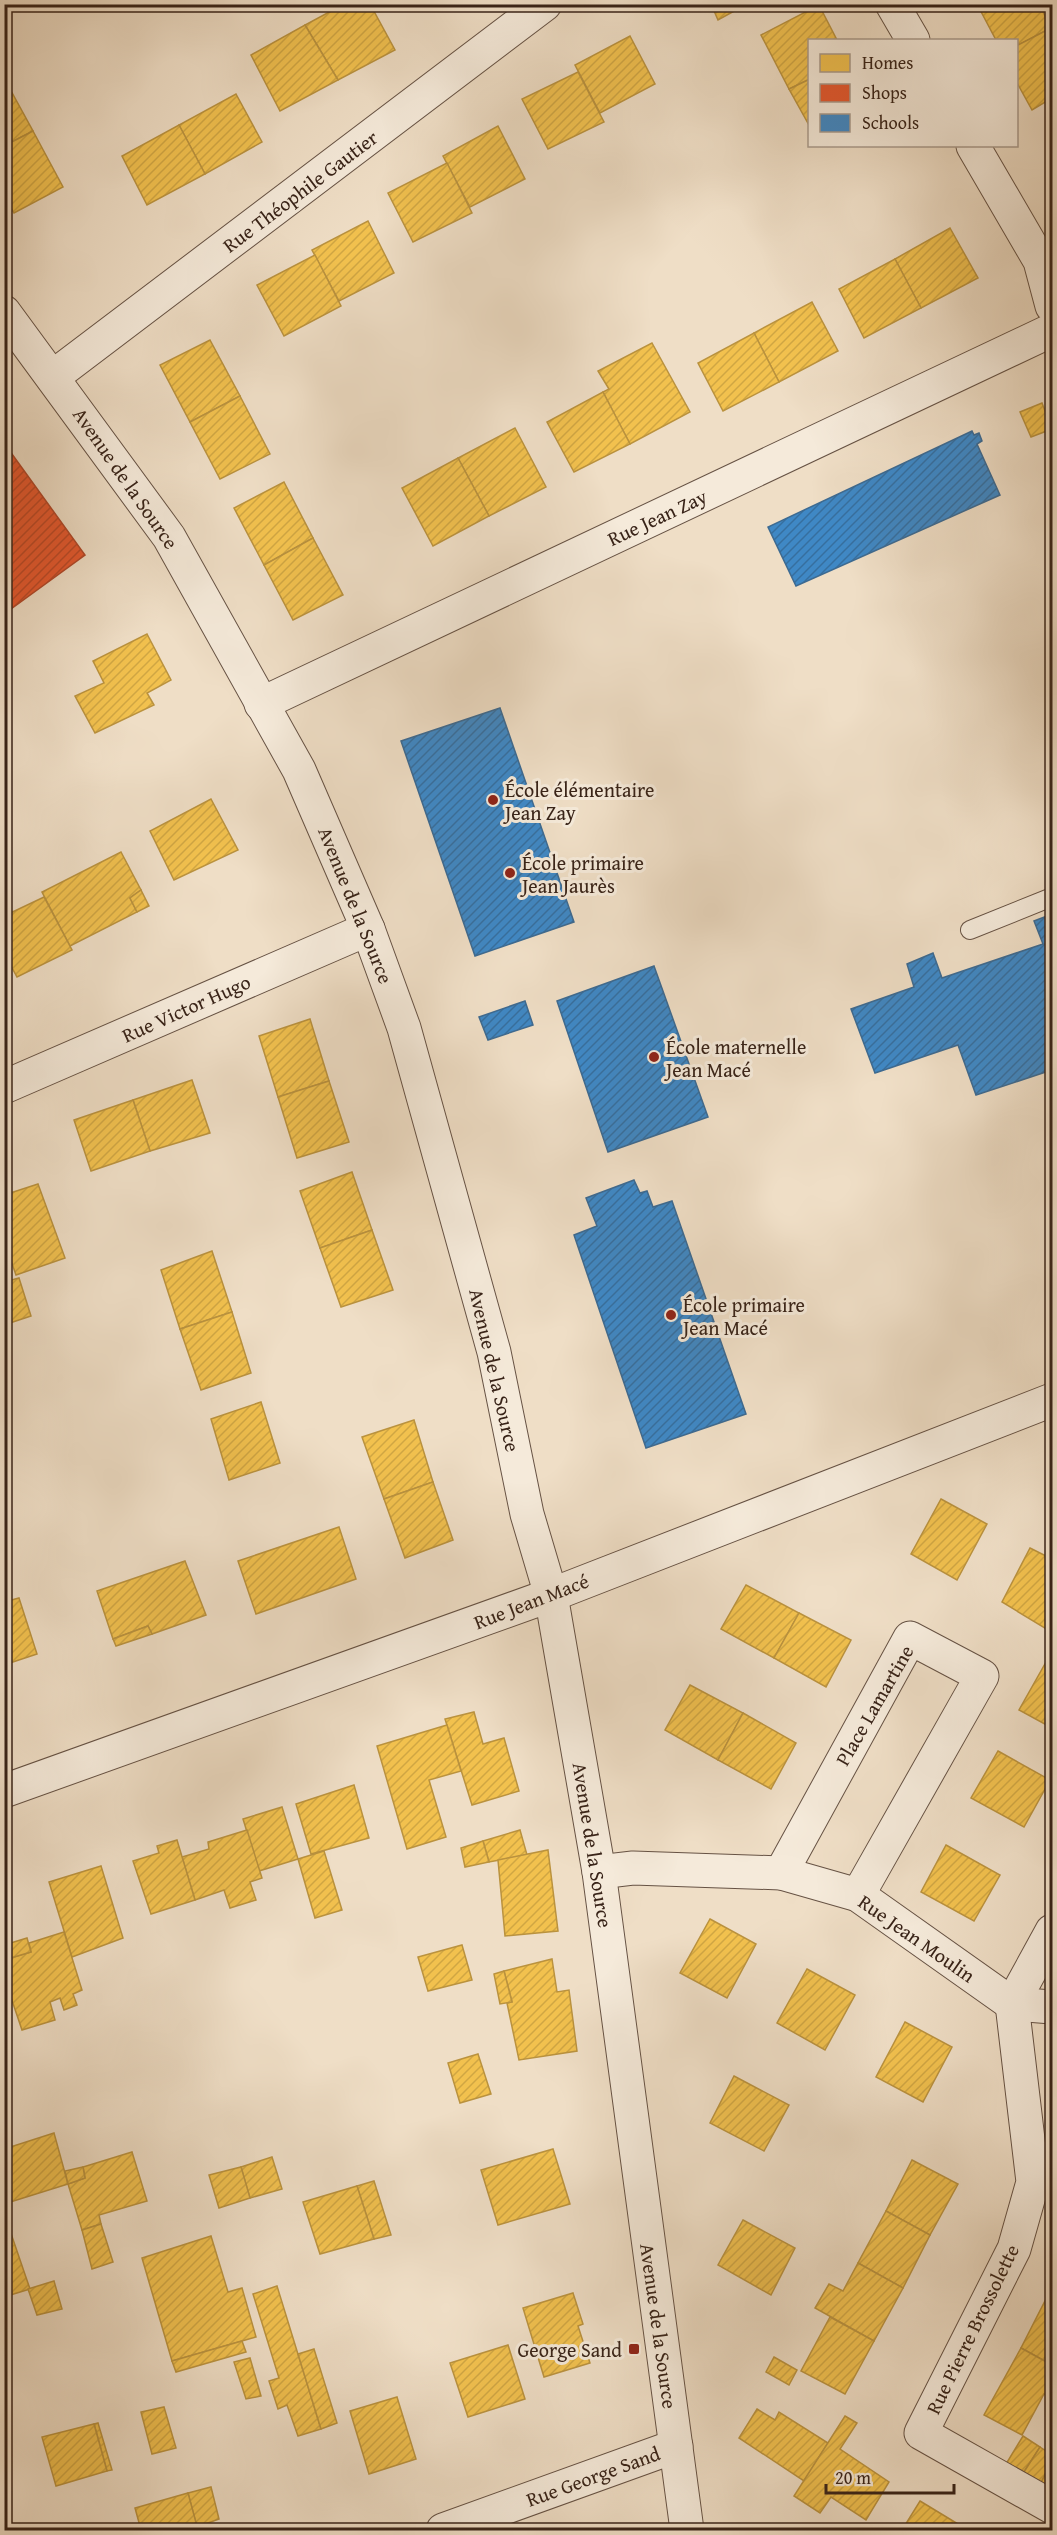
<svg xmlns="http://www.w3.org/2000/svg" width="1057" height="2535" viewBox="0 0 1057 2535" font-family="'Gentium Book Plus',serif">
	<style>
		.homes { fill: url(#homes-hatch); stroke: #ba923e; stroke-width: 1.5 }
		.shops { fill: url(#shops-hatch); stroke: #b04727; stroke-width: 1.5 }
		.schools { fill: url(#schools-hatch); stroke: #3d6a91; stroke-width: 1.5 }
		.lines { fill: none; stroke-linecap: round; stroke-linejoin: round }
		.lane-casing { stroke: #665244; stroke-width: 20 }
		.street-casing { stroke: #665244; stroke-width: 35 }
		.lane { stroke: #f5eada; stroke-width: 18 }
		.street { stroke: #f5eada; stroke-width: 33 }
		.poi-dot { fill: #8f2418; stroke: #f5eada; stroke-width: 2 }
		.labels { text-anchor: middle; dominant-baseline: central; stroke-width: 6; stroke-linejoin: round; paint-order: stroke }
		.street-label { font-size: 20px; fill: #382318; stroke: #f5eada }
		.poi-label { font-size: 20px; fill: #382318; stroke: #f5eada; text-anchor: start }
	</style>
	<defs>
		<pattern id="homes-hatch" width="6" height="6" patternUnits="userSpaceOnUse" patternTransform="scale(1.5)"><rect width="6" height="6" fill="#f2c14e"/><path d="M-1 1l2-2M0 6l6-6M5 7l2-2" fill="none" stroke="#d0a643"/></pattern>
		<pattern id="shops-hatch" width="6" height="6" patternUnits="userSpaceOnUse" patternTransform="scale(1.5)"><rect width="6" height="6" fill="#e4572e"/><path d="M-1 1l2-2M0 6l6-6M5 7l2-2" fill="none" stroke="#ba4826"/></pattern>
		<pattern id="schools-hatch" width="6" height="6" patternUnits="userSpaceOnUse" patternTransform="scale(1.5)"><rect width="6" height="6" fill="#3f88c5"/><path d="M-1 1l2-2M0 6l6-6M5 7l2-2" fill="none" stroke="#366f9f"/></pattern>
	</defs>
	<rect width="100%" height="100%" fill="#efdec6"/>
	<filter id="stains"><feTurbulence type="fractalNoise" baseFrequency=".00333" numOctaves="4"/><feColorMatrix values="0 0 0 0 .2 0 0 0 0 .09 0 0 0 0 .02 0 0 0 .5 -.17"/></filter>
	<radialGradient id="worn" r=".72"><stop offset=".6" stop-color="#630" stop-opacity="0"/><stop offset="1" stop-color="#630" stop-opacity=".3"/></radialGradient>
	<g class="homes">
		<polygon points="344,4 370,4 395,50 338,80 305,25"/>
		<polygon points="711,4 747,4 718,20"/>
		<polygon points="977,4 1039,4 1051,28 1016,46 1016,40 996,40"/>
		<polygon points="819,5 837,40 810,40 810,79 789,89 761,35"/>
		<polygon points="305,25 338,80 280,111 251,55"/>
		<polygon points="1051,28 1052,98 1032,110 1016,81 1016,46"/>
		<polygon points="630,36 655,84 600,113 575,65"/>
		<polygon points="578,72 604,122 548,149 522,99"/>
		<polygon points="4,78 33,131 4,146"/>
		<polygon points="810,79 810,127 789,89"/>
		<polygon points="236,94 262,142 205,174 179,125"/>
		<polygon points="179,125 205,174 147,205 122,156"/>
		<polygon points="498,126 525,179 470,207 443,156"/>
		<polygon points="33,131 63,187 14,213 4,196 4,146"/>
		<polygon points="447,163 472,213 413,242 388,193"/>
		<polygon points="368,221 394,273 339,301 312,250"/>
		<polygon points="950,228 978,278 921,308 895,259"/>
		<polygon points="315,255 341,306 284,336 257,285"/>
		<polygon points="895,259 921,308 864,338 839,289"/>
		<polygon points="812,302 838,351 779,382 754,333"/>
		<polygon points="754,333 779,382 723,411 698,363"/>
		<polygon points="210,340 240,396 190,422 160,365"/>
		<polygon points="652,343 690,412 630,444 603,392 609,389 598,371"/>
		<polygon points="603,392 630,444 574,472 547,422"/>
		<polygon points="240,396 270,454 220,479 190,422"/>
		<polygon points="1042,403 1052,429 1031,437 1020,412"/>
		<polygon points="515,428 546,487 489,516 458,458"/>
		<polygon points="458,458 489,516 433,546 402,488"/>
		<polygon points="284,482 313,538 264,565 234,508"/>
		<polygon points="313,538 343,595 293,620 264,565"/>
		<polygon points="147,634 171,680 147,693 154,705 95,733 75,696 104,683 93,661"/>
		<polygon points="211,799 238,850 174,880 150,831"/>
		<polygon points="121,852 141,890 130,898 137,912 70,946 42,892"/>
		<polygon points="141,890 149,906 137,912 130,898"/>
		<polygon points="44,897 72,950 17,977 4,953 4,916"/>
		<polygon points="310,1019 329,1081 278,1097 259,1036"/>
		<polygon points="192,1080 210,1133 150,1151 133,1100"/>
		<polygon points="329,1081 349,1142 297,1158 278,1097"/>
		<polygon points="133,1100 150,1151 91,1171 74,1120"/>
		<polygon points="352,1172 372,1230 320,1248 300,1191"/>
		<polygon points="38,1184 65,1258 16,1275 4,1241 4,1195"/>
		<polygon points="372,1230 393,1290 341,1307 320,1248"/>
		<polygon points="212,1251 232,1312 180,1329 161,1270"/>
		<polygon points="19,1278 31,1316 7,1324 4,1282"/>
		<polygon points="232,1312 251,1373 201,1390 180,1329"/>
		<polygon points="261,1402 280,1463 229,1480 211,1419"/>
		<polygon points="414,1420 433,1482 384,1499 362,1437"/>
		<polygon points="433,1482 453,1540 405,1558 384,1499"/>
		<polygon points="941,1499 987,1524 957,1580 911,1554"/>
		<polygon points="339,1527 356,1579 256,1614 238,1561"/>
		<polygon points="1030,1548 1052,1559 1052,1621 1048,1630 1002,1602"/>
		<polygon points="185,1561 206,1615 152,1634 148,1626 113,1639 97,1591"/>
		<polygon points="746,1585 799,1613 774,1658 721,1629"/>
		<polygon points="19,1598 37,1654 4,1665 4,1602"/>
		<polygon points="799,1613 851,1640 826,1687 774,1658"/>
		<polygon points="148,1626 152,1634 116,1646 113,1639"/>
		<polygon points="1046,1662 1052,1666 1052,1728 1019,1710"/>
		<polygon points="690,1685 743,1713 718,1760 665,1730"/>
		<polygon points="474,1712 483,1744 504,1738 519,1791 472,1805 445,1719"/>
		<polygon points="743,1713 796,1743 771,1789 718,1760"/>
		<polygon points="447,1725 461,1771 429,1780 446,1837 407,1849 377,1746"/>
		<polygon points="998,1751 1050,1780 1024,1827 971,1798"/>
		<polygon points="354,1785 369,1838 311,1854 296,1804"/>
		<polygon points="282,1807 298,1859 259,1871 243,1819"/>
		<polygon points="247,1830 262,1878 250,1882 256,1900 230,1908 224,1890 195,1900 182,1857 209,1849 208,1842"/>
		<polygon points="520,1830 527,1855 489,1862 483,1841"/>
		<polygon points="177,1840 195,1900 151,1914 133,1861 159,1853 157,1846"/>
		<polygon points="483,1841 489,1862 465,1867 461,1848"/>
		<polygon points="946,1845 1000,1875 974,1921 921,1892"/>
		<polygon points="548,1850 558,1931 505,1936 498,1860"/>
		<polygon points="324,1851 342,1910 315,1918 298,1859"/>
		<polygon points="101,1866 123,1938 72,1957 49,1882"/>
		<polygon points="710,1919 756,1944 727,1998 680,1973"/>
		<polygon points="64,1932 82,1990 73,1994 77,2005 64,2010 60,1998 50,2002 55,2020 22,2030 4,1977 4,1960 31,1952 29,1943"/>
		<polygon points="27,1938 31,1952 4,1960 4,1945"/>
		<polygon points="462,1945 472,1980 428,1991 418,1957"/>
		<polygon points="552,1959 557,1992 569,1990 577,2051 519,2060 507,2003 512,2002 504,1971"/>
		<polygon points="807,1969 855,1995 825,2050 777,2023"/>
		<polygon points="504,1971 512,2002 500,2004 494,1974"/>
		<polygon points="905,2022 952,2047 923,2102 876,2077"/>
		<polygon points="478,2054 491,2094 460,2103 448,2063"/>
		<polygon points="734,2076 789,2105 764,2151 710,2123"/>
		<polygon points="54,2133 68,2184 4,2204 4,2149"/>
		<polygon points="553,2149 570,2204 498,2225 481,2170"/>
		<polygon points="132,2152 147,2201 99,2215 101,2224 82,2230 68,2184 85,2178 83,2167"/>
		<polygon points="272,2157 282,2189 250,2198 241,2167"/>
		<polygon points="912,2160 958,2184 930,2235 886,2211"/>
		<polygon points="83,2167 85,2178 68,2184 65,2171"/>
		<polygon points="241,2167 250,2198 219,2208 209,2175"/>
		<polygon points="374,2181 391,2235 374,2239 357,2186"/>
		<polygon points="357,2186 374,2239 320,2254 303,2202"/>
		<polygon points="886,2211 930,2235 903,2288 858,2263"/>
		<polygon points="5,2216 30,2289 4,2297 4,2217"/>
		<polygon points="743,2220 795,2248 771,2295 718,2265"/>
		<polygon points="101,2224 113,2262 92,2269 82,2230"/>
		<polygon points="211,2236 228,2292 242,2288 256,2337 172,2361 142,2258"/>
		<polygon points="858,2263 903,2288 874,2341 815,2308 829,2284 843,2291"/>
		<polygon points="54,2281 62,2309 37,2315 28,2289"/>
		<polygon points="277,2286 321,2429 298,2436 287,2405 278,2409 269,2381 279,2378 253,2294"/>
		<polygon points="1052,2287 1052,2365 1021,2348"/>
		<polygon points="573,2293 583,2324 578,2326 590,2363 544,2377 523,2308"/>
		<polygon points="830,2317 874,2341 845,2394 801,2371"/>
		<polygon points="242,2341 246,2352 176,2372 172,2361"/>
		<polygon points="508,2345 525,2399 468,2417 450,2363"/>
		<polygon points="1021,2348 1052,2365 1052,2398 1044,2394 1022,2435 984,2415"/>
		<polygon points="314,2349 337,2423 321,2429 298,2354"/>
		<polygon points="774,2357 797,2370 789,2385 766,2372"/>
		<polygon points="250,2358 261,2396 246,2399 234,2362"/>
		<polygon points="397,2397 416,2459 369,2474 350,2411"/>
		<polygon points="164,2407 176,2448 152,2454 141,2412"/>
		<polygon points="757,2409 775,2420 779,2412 828,2443 804,2481 739,2438"/>
		<polygon points="845,2416 857,2423 840,2449 889,2482 866,2520 831,2497 820,2513 794,2496"/>
		<polygon points="98,2423 112,2470 107,2471 94,2424"/>
		<polygon points="94,2424 107,2471 56,2486 42,2437"/>
		<polygon points="1023,2436 1040,2447 1022,2475 1006,2464"/>
		<polygon points="1040,2447 1052,2455 1052,2460 1040,2485 1022,2475"/>
		<polygon points="1052,2460 1052,2491 1040,2485"/>
		<polygon points="211,2487 219,2519 197,2527 188,2493"/>
		<polygon points="188,2493 198,2530 141,2530 135,2508"/>
		<polygon points="920,2501 968,2530 902,2530"/>
	</g>
	<polygon class="shops" points="4,443 85,555 4,614"/>
	<g class="schools">
		<polygon points="972,431 974,435 979,433 982,441 977,444 1000,495 796,586 768,527"/>
		<polygon points="500,708 574,922 475,956 401,741"/>
		<polygon points="1052,914 1052,1070 976,1095 958,1045 875,1073 851,1009 914,987 907,964 933,953 942,978 1043,944 1034,921"/>
		<polygon points="654,966 708,1117 608,1152 557,1001"/>
		<polygon points="525,1001 533,1025 488,1040 479,1017"/>
		<polygon points="634,1180 640,1193 647,1191 653,1207 672,1201 746,1414 646,1448 574,1235 597,1226 586,1198"/>
	</g>
	<g class="lines">
		<g class="lane-casing">
			<polyline id="lane" points="970,930 1052,897"/>
		</g>
		<g class="street-casing">
			<g id="street">
				<polyline points="892,4 913,40"/>
				<polyline points="973,146 1040,261 1052,306"/>
				<polyline points="4,312 169,537 299,770 368,929 404,1028 494,1352 527,1514 551,1595 599,1872 687,2530"/>
				<polyline points="54,376 545,4"/>
				<polyline points="261,704 1052,330"/>
				<polyline points="4,1087 368,929"/>
				<polyline points="4,1791 551,1595 1052,1400"/>
				<polyline points="599,1872 633,1868 781,1873 858,1895 1012,2004 1052,2007"/>
				<polyline points="781,1873 910,1638 982,1676 858,1895"/>
				<polyline points="1052,1931 1012,2004 1033,2182 1014,2249 921,2433 1052,2507"/>
				<polyline points="443,2530 676,2446"/>
			</g>
		</g>
		<use href="#lane" class="lane"/>
		<use href="#street" class="street"/>
	</g>
	<g class="poi-dot">
		<circle cx="493" cy="800" r="6"/>
		<circle cx="510" cy="873" r="6"/>
		<circle cx="654" cy="1057" r="6"/>
		<circle cx="671" cy="1315" r="6"/>
		<rect x="628" y="2343" width="12" height="12" rx="3"/>
	</g>
	<g class="labels">
		<g class="street-label">
			<text transform="translate(300 191) rotate(-37)">Rue Théophile Gautier</text>
			<text transform="translate(126 478) rotate(55)">Avenue de la Source</text>
			<text transform="translate(657 517) rotate(-25)">Rue Jean Zay</text>
			<text transform="translate(356 905) rotate(68)">Avenue de la Source</text>
			<text transform="translate(186 1008) rotate(-24)">Rue Victor Hugo</text>
			<text transform="translate(495 1370) rotate(77)">Avenue de la Source</text>
			<text transform="translate(531 1601) rotate(-21)">Rue Jean Macé</text>
			<text transform="translate(874 1705) rotate(-60)">Place Lamartine</text>
			<text transform="translate(593 1845) rotate(81)">Avenue de la Source</text>
			<text transform="translate(917 1938) rotate(35)">Rue Jean Moulin</text>
			<text transform="translate(659 2326) rotate(82)">Avenue de la Source</text>
			<text transform="translate(972 2329) rotate(-64)">Rue Pierre Brossolette</text>
			<text transform="translate(593 2476) rotate(-20)">Rue George Sand</text>
		</g>
		<g class="poi-label">
			<text x="505" y="789">École élémentaire<tspan x="505" dy="23">Jean Zay</tspan></text>
			<text x="522" y="862">École primaire<tspan x="522" dy="23">Jean Jaurès</tspan></text>
			<text x="666" y="1046">École maternelle<tspan x="666" dy="23">Jean Macé</tspan></text>
			<text x="683" y="1304">École primaire<tspan x="683" dy="23">Jean Macé</tspan></text>
			<text x="622" y="2349" text-anchor="end">George Sand</text>
		</g>
	</g>
	<rect width="1057" height="2535" fill="none" stroke="#efdec6" stroke-width="24"/>
	<rect x="6" y="6" width="1045" height="2523" fill="none" stroke="#382318" stroke-width="3"/>
	<rect x="12" y="12" width="1033" height="2511" fill="none" stroke="#382318" stroke-width="1.5"/>
	<rect x="808" y="39" width="210" height="108" fill="#f5eada" stroke="#a99a8c" stroke-width="1.5"/>
	<rect x="820" y="54" width="30" height="18" fill="#f2c14e" stroke="#a99a8c" stroke-width="1.5"/>
	<text x="862" y="69" font-size="18" fill="#382318">Homes</text>
	<rect x="820" y="84" width="30" height="18" fill="#e4572e" stroke="#a99a8c" stroke-width="1.5"/>
	<text x="862" y="99" font-size="18" fill="#382318">Shops</text>
	<rect x="820" y="114" width="30" height="18" fill="#3f88c5" stroke="#a99a8c" stroke-width="1.5"/>
	<text x="862" y="129" font-size="18" fill="#382318">Schools</text>
	<path d="M826 2484v9h128v-9" fill="none" stroke="#382318" stroke-width="3"/>
	<text x="835" y="2484" font-size="18" fill="#382318" stroke="#f5eada" stroke-width="4.5" paint-order="stroke">20 m</text>
	<rect width="100%" height="100%" filter="url(#stains)"/>
	<rect width="100%" height="100%" fill="url(#worn)"/>
</svg>
